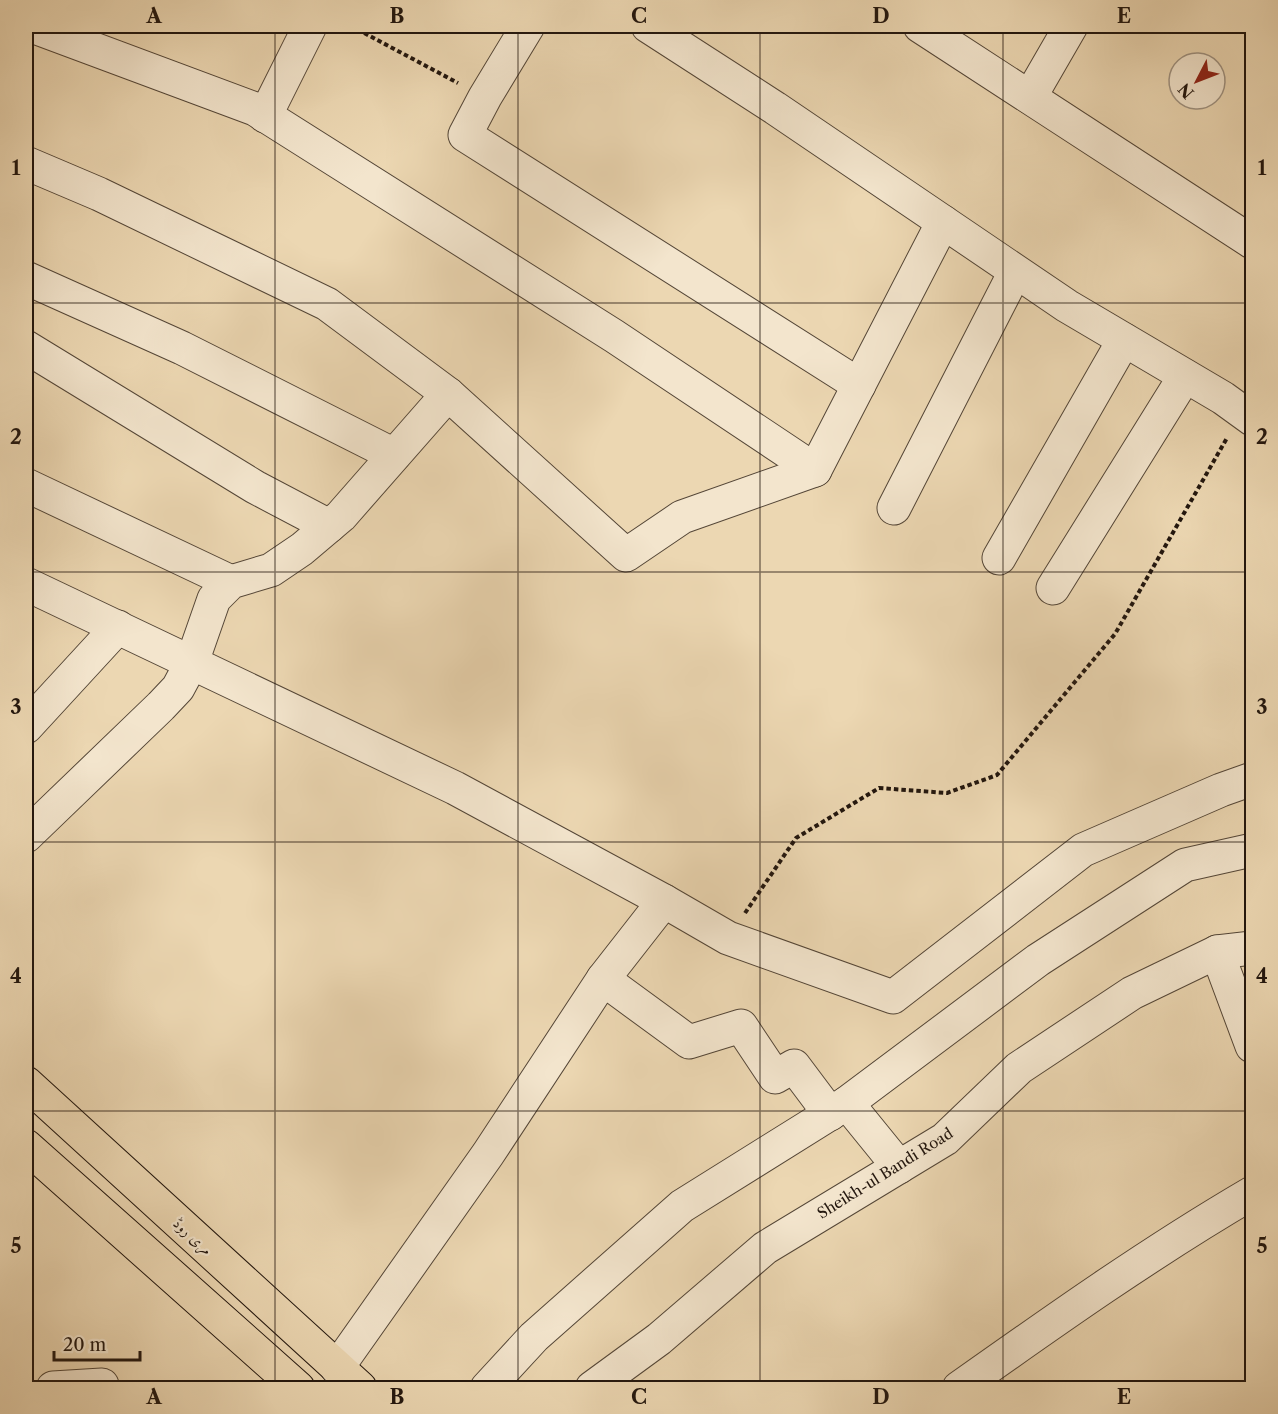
<svg xmlns="http://www.w3.org/2000/svg" width="1278" height="1414" viewBox="0 0 1278 1414" font-family="'Libre Caslon Text',Amiri,serif">
	<style>
		.lines { fill: none; stroke-linecap: round; stroke-linejoin: round }
		.minor-casing { stroke: #544637; stroke-width: 35 }
		.major-casing { stroke: #22160e; stroke-width: 35 }
		.path { stroke: #22160e; stroke-width: 4; stroke-dasharray: 4.5 3; stroke-linecap: butt }
		.minor { stroke: #f3e5cd; stroke-width: 33 }
		.major { stroke: #ecd7b2; stroke-width: 33 }
		.grid { fill: none; stroke: #22160e; stroke-width: 1.5; stroke-opacity: 0.55 }
		.labels { text-anchor: middle; dominant-baseline: central; stroke-width: 4.5; stroke-linejoin: round; paint-order: stroke }
		.street-label { font-size: 15px; fill: #22160e; stroke: #f3e5cd }
		.neatline { fill: none; stroke: #22160e; stroke-width: 2 }
		.grid-label { font-size: 20px; text-anchor: middle; font-weight: bold; fill: #22160e }
	</style>
	<rect width="100%" height="100%" fill="#ecd7b2"/>
	<filter id="stains"><feTurbulence type="fractalNoise" baseFrequency=".00333" numOctaves="4"/><feColorMatrix values="0 0 0 0 .2 0 0 0 0 .09 0 0 0 0 .02 0 0 0 .5 -.17"/></filter>
	<radialGradient id="worn" r=".72"><stop offset=".6" stop-color="#630" stop-opacity="0"/><stop offset="1" stop-color="#630" stop-opacity=".3"/></radialGradient>
	<g class="lines">
		<g class="minor-casing">
			<g id="minor">
				<polyline points="32,26 255,109 614,336 815,470"/>
				<polyline points="528,26 485,97 465,135 859,385"/>
				<polyline points="648,26 775,108 1067,306 1223,398 1252,419"/>
				<polyline points="920,26 1252,242"/>
				<polyline points="1030,97 1071,26"/>
				<polyline points="265,116 310,26"/>
				<polyline points="26,163 99,194 327,304 448,394"/>
				<polyline points="26,278 182,348 394,455"/>
				<polyline points="26,347 255,487 329,526"/>
				<polyline points="26,485 231,582"/>
				<polyline points="894,508 1015,272"/>
				<polyline points="999,558 1124,340"/>
				<polyline points="26,584 455,788 664,901"/>
				<polyline points="1053,588 1185,376"/>
				<polyline points="26,727 118,627"/>
				<polyline points="26,836 161,706 178,688 192,662 214,599 231,582 271,570 302,549 341,516 448,394 626,555 682,517 815,470 943,222"/>
				<polyline points="1217,952 1252,1046"/>
				<polyline points="603,979 664,901 728,938 893,997 1083,850 1221,790 1252,779"/>
				<polyline points="847,1103 1038,960 1185,865 1252,850"/>
				<polyline points="337,1368 488,1154 603,979 689,1042 741,1026 775,1077 794,1066 830,1114"/>
				<polyline points="53,1388 102,1385 103,1388"/>
				<polyline points="487,1388 534,1337 682,1206 847,1103 899,1167"/>
				<polyline points="592,1388 659,1339 765,1248 945,1139 1019,1068 1132,993 1217,952 1252,948"/>
				<path d="M959,1388c96,-68 192,-136 293,-195"/>
			</g>
		</g>
		<g class="major-casing">
			<g id="major">
				<polyline points="26,1083 360,1388"/>
				<polyline points="26,1146 298,1388"/>
			</g>
		</g>
		<g class="path">
			<polyline points="351,26 458,83"/>
			<polyline points="745,913 796,838 879,788 947,793 997,775 1115,634 1227,438"/>
		</g>
		<use href="#minor" class="minor"/>
		<use href="#major" class="major"/>
	</g>
	<path class="grid" d="M275,26v1362M518,26v1362M760,26v1362M1003,26v1362M26,303h1226M26,572h1226M26,842h1226M26,1111h1226"/>
	<g class="labels">
		<g class="street-label">
			<text transform="translate(885 1173) rotate(-32)">Sheikh-ul Bandi Road</text>
			<text transform="translate(193 1236) rotate(42)">مری روڈ</text>
		</g>
	</g>
	<rect width="1278" height="1414" fill="none" stroke="#ecd7b2" stroke-width="66"/>
	<g transform="translate(1197 81) rotate(228)"><circle r="28" fill="#f3e5cd" stroke="#9f9281" stroke-width="1.5"/>
	<path d="M0-4.5L10 22L0 15L-10 22Z" fill="#8f2418"/>
	<text y="-9" font-size="16" font-weight="bold" text-anchor="middle" fill="#22160e">N</text>
	</g>
	<path d="M54 1351v9h86v-9" fill="none" stroke="#22160e" stroke-width="3"/>
	<text x="63" y="1351" font-size="18" fill="#22160e" stroke="#f3e5cd" stroke-width="4.5" paint-order="stroke">20 m</text>
	<rect x="33" y="33" width="1212" height="1348" class="neatline"/>
	<g class="grid-label">
		<text x="154" y="23">A</text>
		<text x="397" y="23">B</text>
		<text x="639" y="23">C</text>
		<text x="881" y="23">D</text>
		<text x="1124" y="23">E</text>
		<text x="16" y="175">1</text>
		<text x="1262" y="175">1</text>
		<text x="16" y="444">2</text>
		<text x="1262" y="444">2</text>
		<text x="16" y="714">3</text>
		<text x="1262" y="714">3</text>
		<text x="16" y="983">4</text>
		<text x="1262" y="983">4</text>
		<text x="16" y="1253">5</text>
		<text x="1262" y="1253">5</text>
		<text x="154" y="1404">A</text>
		<text x="397" y="1404">B</text>
		<text x="639" y="1404">C</text>
		<text x="881" y="1404">D</text>
		<text x="1124" y="1404">E</text>
	</g>
	<rect width="100%" height="100%" filter="url(#stains)"/>
	<rect width="100%" height="100%" fill="url(#worn)"/>
</svg>
